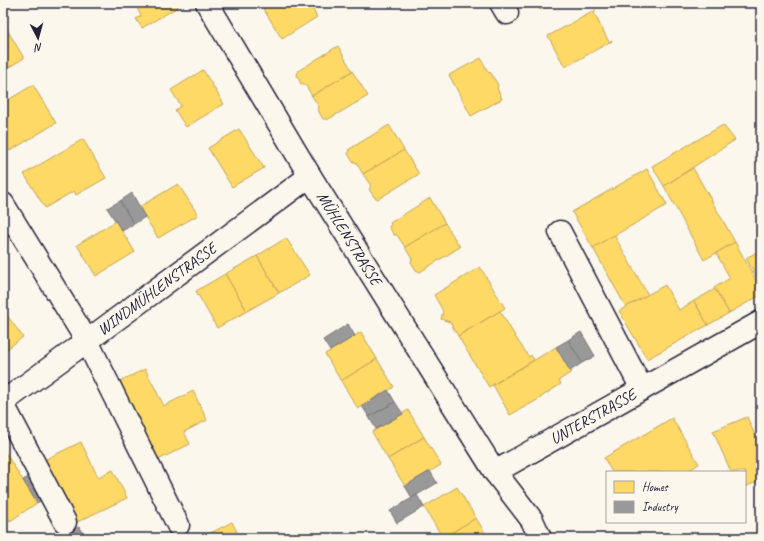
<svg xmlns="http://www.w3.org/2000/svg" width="764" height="541" viewBox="0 0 764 541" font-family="Caveat,sans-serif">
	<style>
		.homes { fill: #ffd966; stroke: #bda259 }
		.industry { fill: #999; stroke: #75757d }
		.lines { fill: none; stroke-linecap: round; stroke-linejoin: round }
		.minor-casing { stroke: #22223b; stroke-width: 25 }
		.minor { stroke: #fbf7ec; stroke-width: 22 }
		.labels { text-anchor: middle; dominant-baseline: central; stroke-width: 4; stroke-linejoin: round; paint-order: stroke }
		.street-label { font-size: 16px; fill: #22223b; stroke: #fbf7ec }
	</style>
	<rect width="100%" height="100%" fill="#fbf7ec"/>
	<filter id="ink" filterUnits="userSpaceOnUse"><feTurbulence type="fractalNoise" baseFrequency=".025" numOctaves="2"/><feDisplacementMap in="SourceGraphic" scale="8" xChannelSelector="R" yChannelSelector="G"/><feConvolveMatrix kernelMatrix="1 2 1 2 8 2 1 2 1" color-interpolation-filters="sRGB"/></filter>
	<g filter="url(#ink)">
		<g class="homes">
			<polygon points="140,3 176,3 178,7 142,28 136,19 141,16 136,6"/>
			<polygon points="265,3 309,3 317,17 282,39 261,5"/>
			<polygon points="537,3 553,3 540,10"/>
			<polygon points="596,10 594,13 609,42 612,40 612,41 565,67 548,36"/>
			<polygon points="3,23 24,58 3,71"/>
			<polygon points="338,46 352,71 312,96 305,84 301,84 297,75 298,72 298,71"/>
			<polygon points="481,58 488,72 491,73 498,85 497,88 502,99 471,116 449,75"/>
			<polygon points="203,70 224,104 186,127 175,110 181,106 171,90"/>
			<polygon points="352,71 368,96 327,120 326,119 323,119 318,110 319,107 312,96"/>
			<polygon points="33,85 56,123 10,151 3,140 3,103"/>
			<polygon points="389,125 404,150 363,174 356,162 353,162 348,154 349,151 348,150"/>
			<polygon points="723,125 735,140 664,186 652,166"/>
			<polygon points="239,129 264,168 232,187 208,148"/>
			<polygon points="83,139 106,178 76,195 74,191 45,208 24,174"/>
			<polygon points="404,150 419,174 378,199 374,197 369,189 371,186 363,174"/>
			<polygon points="693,168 735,242 704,260 664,186"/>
			<polygon points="647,169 667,205 593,248 572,212"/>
			<polygon points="178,184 198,215 158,238 139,207"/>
			<polygon points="430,198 445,223 405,247 397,235 394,235 389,227 391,224 390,223"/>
			<polygon points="116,221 135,252 96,276 77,245"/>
			<polygon points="445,223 460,247 420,272 416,270 411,262 412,259 405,247"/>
			<polygon points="614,235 648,295 626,307 593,248"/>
			<polygon points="286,238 310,275 279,293 257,256"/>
			<polygon points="735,242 761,289 761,295 729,313 714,288 730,278 716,253"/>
			<polygon points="761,250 761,285 746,258"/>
			<polygon points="257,256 279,293 247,311 225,274"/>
			<polygon points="480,267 505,308 458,336 450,322 441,319 443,311 434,295"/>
			<polygon points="225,274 247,311 217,328 196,291"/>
			<polygon points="665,285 679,310 694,301 708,325 647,359 619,311"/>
			<polygon points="715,289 729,313 708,325 694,301"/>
			<polygon points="3,310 23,337 3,352"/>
			<polygon points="500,311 518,341 529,357 531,355 534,360 489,387 458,336"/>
			<polygon points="361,332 377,359 341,381 325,354"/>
			<polygon points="556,347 572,372 559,380 561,384 541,397 541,398 510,415 493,385"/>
			<polygon points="377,359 394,387 358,409 341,381"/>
			<polygon points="145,369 164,406 193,391 207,420 184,432 190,444 158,460 118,382"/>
			<polygon points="408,410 424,437 388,459 372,432"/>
			<polygon points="747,417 761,449 761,480 745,487 745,472 731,472 713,431"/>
			<polygon points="672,418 699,464 686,472 612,472 604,458"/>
			<polygon points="424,437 441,465 405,486 388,459"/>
			<polygon points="81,442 98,477 113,470 127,498 73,524 42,461"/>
			<polygon points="5,452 37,503 10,521 3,510 3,453"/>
			<polygon points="457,487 476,518 443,538 424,507"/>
			<polygon points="3,510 10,521 3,524"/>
			<polygon points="476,518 488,538 443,538"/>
			<polygon points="232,522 240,538 201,538"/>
		</g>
		<g class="industry">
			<polygon points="132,193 145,217 134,224 120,201"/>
			<polygon points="120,201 134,224 122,231 107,208"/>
			<polygon points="348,324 355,336 330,351 323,340"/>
			<polygon points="581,332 595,356 582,363 568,340"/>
			<polygon points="568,340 582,363 570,371 556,347"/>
			<polygon points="388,390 395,402 369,417 362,406"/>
			<polygon points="395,402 403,414 376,429 369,417"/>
			<polygon points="430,471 437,483 412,498 405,486"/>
			<polygon points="35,473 47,497 37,503 23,480"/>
			<polygon points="417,495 424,507 397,523 390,511"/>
			<polygon points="79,527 85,538 63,538 61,535"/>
		</g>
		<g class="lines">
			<g class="minor-casing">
				<g id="minor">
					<path id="s1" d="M207,3l103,173 185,296"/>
					<polyline points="501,3 507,13"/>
					<polyline points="3,204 87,341 178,525"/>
					<polyline points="560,232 642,389"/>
					<path id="s2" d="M3,402l84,-61 223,-165"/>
					<polyline points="3,404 65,522"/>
					<path id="s3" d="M540,538l-8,-18 -37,-48 266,-150"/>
				</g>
			</g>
			<use href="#minor" class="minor"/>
		</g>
	</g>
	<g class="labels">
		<g class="street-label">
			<text stroke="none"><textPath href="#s1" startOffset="275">MÜHLENSTRASSE</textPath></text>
			<text stroke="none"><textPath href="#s2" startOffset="191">WINDMÜHLENSTRASSE</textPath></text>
			<text stroke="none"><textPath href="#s3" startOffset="193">UNTERSTRASSE</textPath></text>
		</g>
	</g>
	<rect width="764" height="541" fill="none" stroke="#fbf7ec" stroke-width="16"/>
	<rect x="8" y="8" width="748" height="525" fill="none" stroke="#22223b" stroke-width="1.5" filter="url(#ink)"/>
	<rect x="606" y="471" width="140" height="52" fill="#fbf7ec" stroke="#a4a2a5"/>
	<rect x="614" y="481" width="20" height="12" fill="#ffd966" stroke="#a4a2a5"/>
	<text x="642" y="491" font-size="12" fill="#22223b">Homes</text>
	<rect x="614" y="501" width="20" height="12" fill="#999999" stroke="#a4a2a5"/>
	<text x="642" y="511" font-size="12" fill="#22223b">Industry</text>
	<g transform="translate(38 38) rotate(174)" stroke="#fbf7ec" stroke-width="3" paint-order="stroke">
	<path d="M0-3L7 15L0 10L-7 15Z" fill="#22223b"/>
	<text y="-6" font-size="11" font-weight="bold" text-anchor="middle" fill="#22223b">N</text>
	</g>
</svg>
